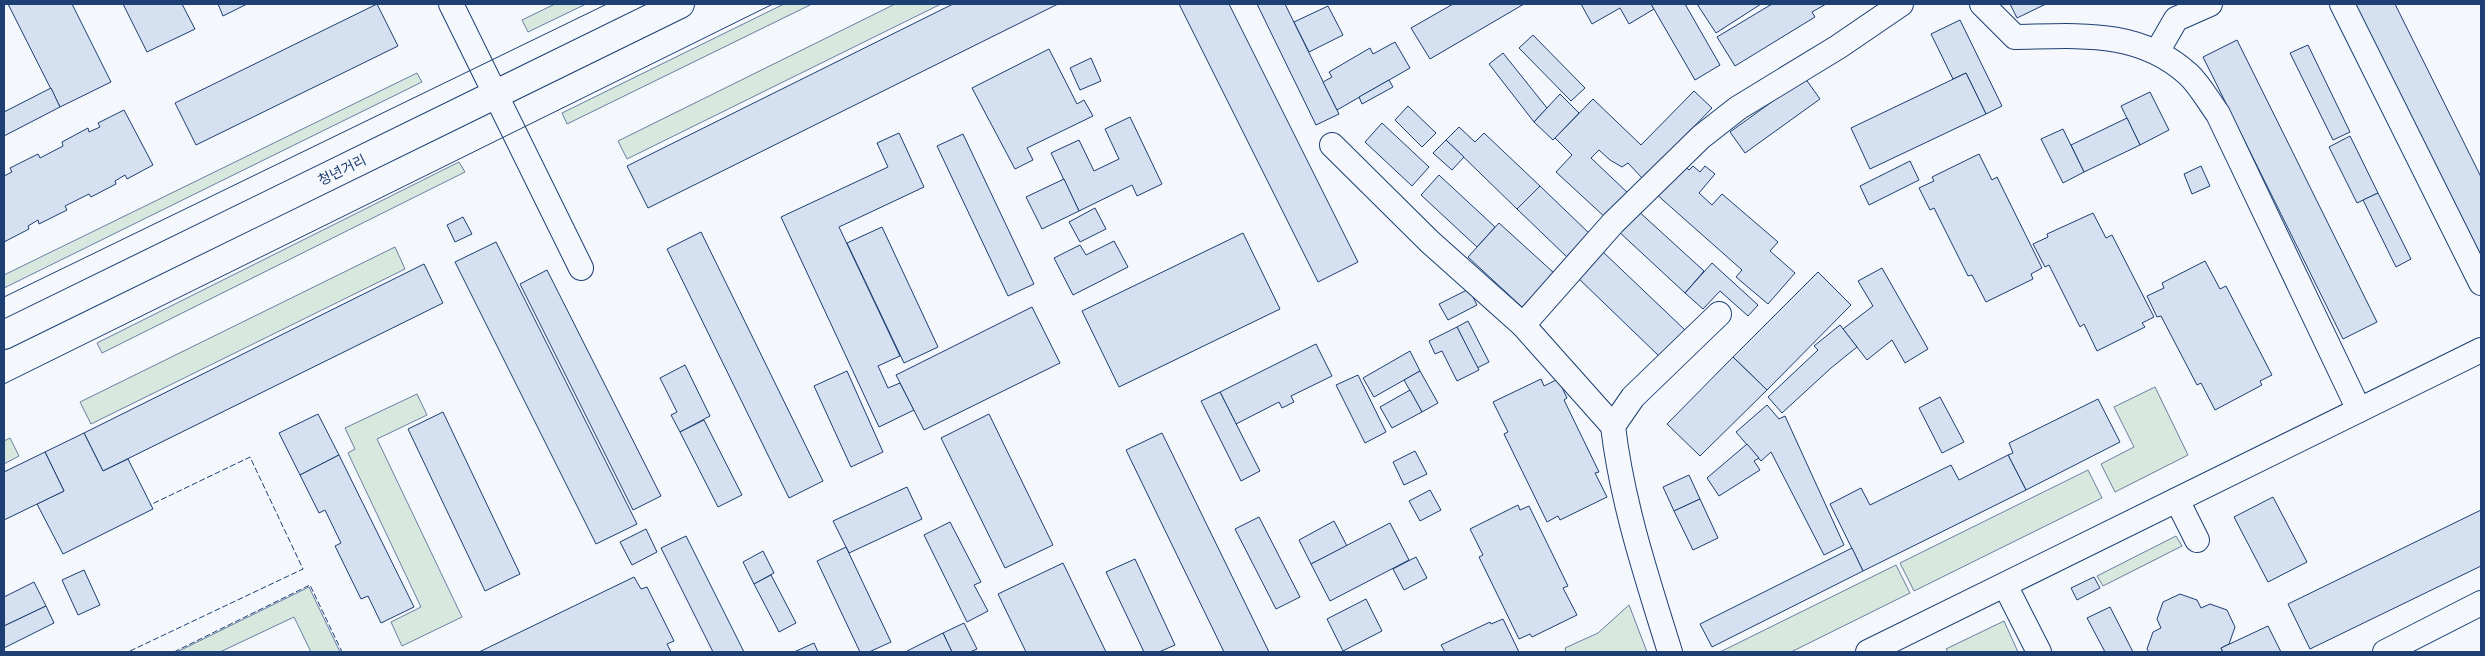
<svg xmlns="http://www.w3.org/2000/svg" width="2485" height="656" viewBox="0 0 2485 656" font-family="Ubuntu,'Noto Sans KR',sans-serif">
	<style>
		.green { fill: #d7e8df; stroke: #687fa3 }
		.building { fill: #d5e0f0; stroke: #1d3f73 }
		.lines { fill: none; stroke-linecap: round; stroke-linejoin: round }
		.street-casing { stroke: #1d3f73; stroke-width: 26 }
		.primary-casing { stroke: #1d3f73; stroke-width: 30 }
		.street { stroke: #f4f7fb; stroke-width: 24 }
		.primary { stroke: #f4f7fb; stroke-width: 28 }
		.tram { stroke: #1d3f73; stroke-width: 1 }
		.fence { stroke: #1d3f73; stroke-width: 1; stroke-dasharray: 6 2.5; stroke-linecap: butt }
		.labels { text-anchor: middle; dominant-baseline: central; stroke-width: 4; stroke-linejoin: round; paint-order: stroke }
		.street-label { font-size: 14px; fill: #1d3f73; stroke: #f4f7fb }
	</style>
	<rect width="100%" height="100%" fill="#f4f7fb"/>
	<g class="green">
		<polygon points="555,4 586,4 528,32 522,20"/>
		<polygon points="784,4 812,4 567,124 562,113"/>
		<polygon points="895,4 941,4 627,159 618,141"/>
		<polygon points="417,73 422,82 4,288 4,275"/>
		<polygon points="459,162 465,172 102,353 97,343"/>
		<polygon points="395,247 405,269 91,424 80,402"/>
		<polygon points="2155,387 2188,455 2115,492 2101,464 2134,447 2114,407"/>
		<polygon points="417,394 427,415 377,439 462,617 402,646 391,622 421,607 348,453 355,449 345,428"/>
		<polygon points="10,438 19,456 4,464 4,441"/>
		<polygon points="2088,470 2102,498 1914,591 1900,563"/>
		<polygon points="2176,536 2182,546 2103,586 2097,576"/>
		<polygon points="1896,565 1910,593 1791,652 1720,652"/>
		<polygon points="309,587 340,652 311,652 294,617 220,652 177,652"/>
		<polygon points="1629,605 1647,652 1566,652 1565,648 1598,633"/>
		<polygon points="2004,621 2018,652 1948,652 1946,649"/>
	</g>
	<g class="building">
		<polygon points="8,4 72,4 111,82 60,107"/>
		<polygon points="123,4 182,4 195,29 147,52"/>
		<polygon points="218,4 247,4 223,16"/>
		<polygon points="377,4 398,46 196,145 175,103"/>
		<polygon points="953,4 1058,4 648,208 627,166"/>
		<polygon points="1179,4 1229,4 1358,262 1318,282"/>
		<polygon points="1257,4 1285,4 1339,114 1316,125"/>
		<polygon points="1453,4 1524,4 1430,59 1411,28"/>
		<polygon points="1581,4 1651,4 1654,9 1629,24 1620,8 1592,24"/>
		<polygon points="1651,4 1685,4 1720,65 1695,80"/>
		<polygon points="1697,4 1761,4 1716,33"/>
		<polygon points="1772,4 1826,4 1812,12 1815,17 1735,66 1717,37"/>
		<polygon points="2010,4 2046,4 2017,18"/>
		<polygon points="2352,4 2395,4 2481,177 2481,262"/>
		<polygon points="1328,6 1343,35 1309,52 1294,22"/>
		<polygon points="1960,20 2002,106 1986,114 1966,73 1953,79 1931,34"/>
		<polygon points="1533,35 1585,88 1571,101 1519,48"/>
		<polygon points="2237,40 2377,322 2343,339 2203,57"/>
		<polygon points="1395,42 1410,68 1337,110 1323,82 1332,77 1329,72 1370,48 1373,54"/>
		<polygon points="2308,45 2350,132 2333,140 2290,53"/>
		<polygon points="1049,49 1077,104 1084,100 1093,116 1027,148 1033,160 1015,169 972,88"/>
		<polygon points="1503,53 1547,108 1534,122 1489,64"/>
		<polygon points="1091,58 1101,81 1080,90 1070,68"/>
		<polygon points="1966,73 1986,114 1870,169 1851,128"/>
		<polygon points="1805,78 1820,99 1745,153 1730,132"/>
		<polygon points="1389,80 1393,87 1362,104 1359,97"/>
		<polygon points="51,88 60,107 4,136 4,112"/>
		<polygon points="1694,91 1712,108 1643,179 1628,163 1622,167 1610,160 1599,150 1591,158 1630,195 1607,219 1556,172 1572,155 1555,138 1593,99 1641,145"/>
		<polygon points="2150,92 2169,130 2140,145 2121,106"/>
		<polygon points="1560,94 1579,113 1553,140 1534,122"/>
		<polygon points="1408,106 1436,133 1422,147 1395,120"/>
		<polygon points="124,110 153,165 127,179 125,175 115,181 116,184 91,197 89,194 65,206 67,210 39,224 38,220 28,226 29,229 4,242 4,176 12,172 10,168 38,154 40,158 63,146 62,142 88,128 89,132 100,127 98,123"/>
		<polygon points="1130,117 1162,184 1137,196 1132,185 1079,211 1051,153 1079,140 1094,171 1119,159 1105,129"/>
		<polygon points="2127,118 2140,145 2084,172 2071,145"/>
		<polygon points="1382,123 1429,167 1412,186 1365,142"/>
		<polygon points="1459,127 1475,142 1484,133 1540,186 1517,209 1446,140"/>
		<polygon points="2063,129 2084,172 2063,183 2041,139"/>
		<polygon points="899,133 924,187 839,227 900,356 878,366 888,388 900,383 914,410 879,427 781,217 888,167 877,143"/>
		<polygon points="963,134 1034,284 1008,296 937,146"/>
		<polygon points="2350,136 2378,193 2357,203 2329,147"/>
		<polygon points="1446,140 1464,157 1452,170 1433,153"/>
		<polygon points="1979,154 1992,180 1997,177 2042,268 2031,274 2033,279 1986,302 1972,275 1968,276 1934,208 1930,210 1919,188 1934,181 1932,177"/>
		<polygon points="1910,161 1919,180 1869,205 1860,186"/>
		<polygon points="1681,163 1689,170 1693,166 1700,172 1705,166 1715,174 1699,193 1712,205 1722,194 1778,242 1770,251 1795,273 1768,304 1736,277 1742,270 1655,193"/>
		<polygon points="2201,166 2210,186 2192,194 2184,174"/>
		<polygon points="1439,175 1495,227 1477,247 1421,195"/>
		<polygon points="1064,179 1079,211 1042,229 1026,197"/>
		<polygon points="1540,186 1591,235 1568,258 1517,209"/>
		<polygon points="2378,193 2411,259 2396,267 2363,200"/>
		<polygon points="1095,208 1106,229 1080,242 1069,222"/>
		<polygon points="1636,209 1704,271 1685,293 1617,230"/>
		<polygon points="2093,213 2106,238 2112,235 2154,317 2142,323 2145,327 2097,351 2084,324 2080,327 2049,265 2045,267 2033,244 2048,237 2047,234"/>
		<polygon points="463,217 472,234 455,242 447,225"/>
		<polygon points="1499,223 1554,273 1522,307 1468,257"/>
		<polygon points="882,227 938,347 904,363 847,243"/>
		<polygon points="701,232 823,481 789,498 667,249"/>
		<polygon points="1243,233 1280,309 1119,387 1082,311"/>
		<polygon points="1114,241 1128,267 1073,295 1054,258 1080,245 1086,255"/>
		<polygon points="496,242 637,524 596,544 455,262"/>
		<polygon points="1601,250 1685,330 1660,357 1576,276"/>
		<polygon points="2205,261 2220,289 2226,286 2272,375 2260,381 2262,385 2215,410 2201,383 2197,385 2161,316 2157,317 2147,296 2164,288 2162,283"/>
		<polygon points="1712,263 1758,305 1748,316 1720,291 1703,309 1685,293"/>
		<polygon points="424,264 443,303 103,471 84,433"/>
		<polygon points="1882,268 1928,349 1905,363 1892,340 1867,360 1843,329 1873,306 1858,281"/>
		<polygon points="547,270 661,496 633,510 520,284"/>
		<polygon points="1818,272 1851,305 1767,390 1733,357"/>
		<polygon points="1469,289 1477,305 1448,320 1439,304"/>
		<polygon points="1032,307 1060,363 924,430 896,375"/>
		<polygon points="1468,321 1489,362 1477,368 1457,327"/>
		<polygon points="1840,325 1857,347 1831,368 1782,413 1768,397 1818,350 1814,346"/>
		<polygon points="1457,327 1479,370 1457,381 1442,351 1435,354 1429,341"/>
		<polygon points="1316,344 1332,376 1291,396 1294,402 1282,408 1279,402 1236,424 1220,392"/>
		<polygon points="1410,351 1420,371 1374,397 1363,378"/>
		<polygon points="1733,357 1767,390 1700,456 1667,424"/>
		<polygon points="685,365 710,416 680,432 671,415 677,412 660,378"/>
		<polygon points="847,371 883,452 851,467 814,386"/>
		<polygon points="1420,371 1438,403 1422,412 1404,380"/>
		<polygon points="1358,375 1386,432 1365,443 1336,385"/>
		<polygon points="1541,379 1544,386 1558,379 1567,398 1564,400 1599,472 1595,473 1607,497 1560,520 1558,516 1547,522 1504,434 1508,432 1493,402"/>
		<polygon points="1410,390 1422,412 1392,428 1380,407"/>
		<polygon points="1220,392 1260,471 1241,481 1201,401"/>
		<polygon points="1940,397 1964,442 1942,453 1919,408"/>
		<polygon points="2098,399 2120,442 2026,490 2008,455 2013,453 2009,443"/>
		<polygon points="1767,405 1779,419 1785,416 1844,545 1824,555 1771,452 1761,461 1736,432"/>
		<polygon points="443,412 520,574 485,591 408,429"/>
		<polygon points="318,414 339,455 300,475 279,433"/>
		<polygon points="989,414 1053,545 1005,568 941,438"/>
		<polygon points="704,420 742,495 718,507 680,432"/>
		<polygon points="84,433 103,471 128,459 153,509 63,554 37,504 64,491 45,452"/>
		<polygon points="1162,433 1269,652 1224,652 1126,450"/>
		<polygon points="1747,444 1759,458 1754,461 1760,470 1719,496 1707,478"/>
		<polygon points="1415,451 1427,474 1404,485 1393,462"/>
		<polygon points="45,452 64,491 4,520 4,472"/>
		<polygon points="339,455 414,607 381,623 368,596 361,599 335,546 341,543 325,510 319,513 300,475"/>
		<polygon points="2008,455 2026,490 1863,571 1830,504 1861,488 1870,505 1951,465 1959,480"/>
		<polygon points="1689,475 1700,499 1674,511 1663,487"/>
		<polygon points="907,487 922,519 849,553 833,521"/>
		<polygon points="1430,490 1441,510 1420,521 1409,501"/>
		<polygon points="2273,497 2307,562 2268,582 2234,517"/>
		<polygon points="1700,499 1718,538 1693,550 1674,511"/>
		<polygon points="1518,505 1520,510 1529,506 1568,586 1563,588 1577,615 1532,637 1530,634 1519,639 1479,557 1483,555 1470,529"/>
		<polygon points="2481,510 2481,566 2310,649 2288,604"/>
		<polygon points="1259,517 1300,597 1276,609 1235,529"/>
		<polygon points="1334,521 1347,546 1311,564 1299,540"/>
		<polygon points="950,522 981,582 974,585 988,611 967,622 924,535"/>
		<polygon points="1390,523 1409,560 1330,601 1311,564"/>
		<polygon points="646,529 657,552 632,565 620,542"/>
		<polygon points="686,536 744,652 713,652 661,548"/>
		<polygon points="846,547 891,642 869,652 860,652 817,561"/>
		<polygon points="1852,548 1863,571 1712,647 1700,624"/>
		<polygon points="763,551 774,573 754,584 743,562"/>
		<polygon points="1416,557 1427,578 1404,590 1393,569"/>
		<polygon points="1135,559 1175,645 1159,652 1144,652 1106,572"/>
		<polygon points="1063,563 1106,652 1026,652 998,594"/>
		<polygon points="84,570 100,605 78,615 62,580"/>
		<polygon points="771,575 796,623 779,632 754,584"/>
		<polygon points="634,577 641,589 647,587 674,641 667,644 671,652 479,652"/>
		<polygon points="2094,577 2100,588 2077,600 2071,588"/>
		<polygon points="34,582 46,606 4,626 4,597"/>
		<polygon points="2180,594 2197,600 2201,608 2210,604 2227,610 2235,627 2229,644 2221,648 2223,652 2149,652 2147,649 2153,632 2161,628 2157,619 2163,602"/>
		<polygon points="1366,599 1382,631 1343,651 1327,619"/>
		<polygon points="46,606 54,623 4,648 4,626"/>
		<polygon points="2110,607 2133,652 2105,652 2087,618"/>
		<polygon points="1503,619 1519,652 1445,652 1441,645 1490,622 1491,624"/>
		<polygon points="964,623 977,649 970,652 952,652 943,633"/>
		<polygon points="2268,626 2281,652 2223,652 2221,648"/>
		<polygon points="943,633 952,652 908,652 907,651"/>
		<polygon points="814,643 818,652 794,652"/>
	</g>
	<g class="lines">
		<g class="street-casing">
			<g id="street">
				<polyline points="451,4 581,268"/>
				<path d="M1982,4l33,33c63,-1 123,-8 173,37 12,11 21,28 30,40l141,296"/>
				<polyline points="2342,4 2481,283"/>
				<polyline points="2157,52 2176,19 2210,4"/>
				<polyline points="1332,145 1430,242 1523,325 1613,426"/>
				<polyline points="1523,325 1613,223 1701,137 1738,108 1838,47 1901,4"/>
				<polyline points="2177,500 2197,540"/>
				<polyline points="2005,585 2039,652"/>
				<path d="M1670,652c-23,-74 -48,-149 -57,-226l20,-29 86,-83"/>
				<polyline points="1868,652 2481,350"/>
				<polyline points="2385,652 2481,603"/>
			</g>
		</g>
		<g class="primary-casing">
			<polyline id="primary" points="4,335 680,4"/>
		</g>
		<use href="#street" class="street"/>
		<use href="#primary" class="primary"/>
		<g class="tram">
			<polyline points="4,297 607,4"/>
			<polyline points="4,384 773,4"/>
		</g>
		<g class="fence">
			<polyline points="130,651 303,569 250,457 150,505"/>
			<polyline points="174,652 310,585 342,652"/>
		</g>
	</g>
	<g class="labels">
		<g class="street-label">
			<text transform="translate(342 170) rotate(-26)">청년거리</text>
		</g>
	</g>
	<rect width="2485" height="656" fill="none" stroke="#1d3f73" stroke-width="10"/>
</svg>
